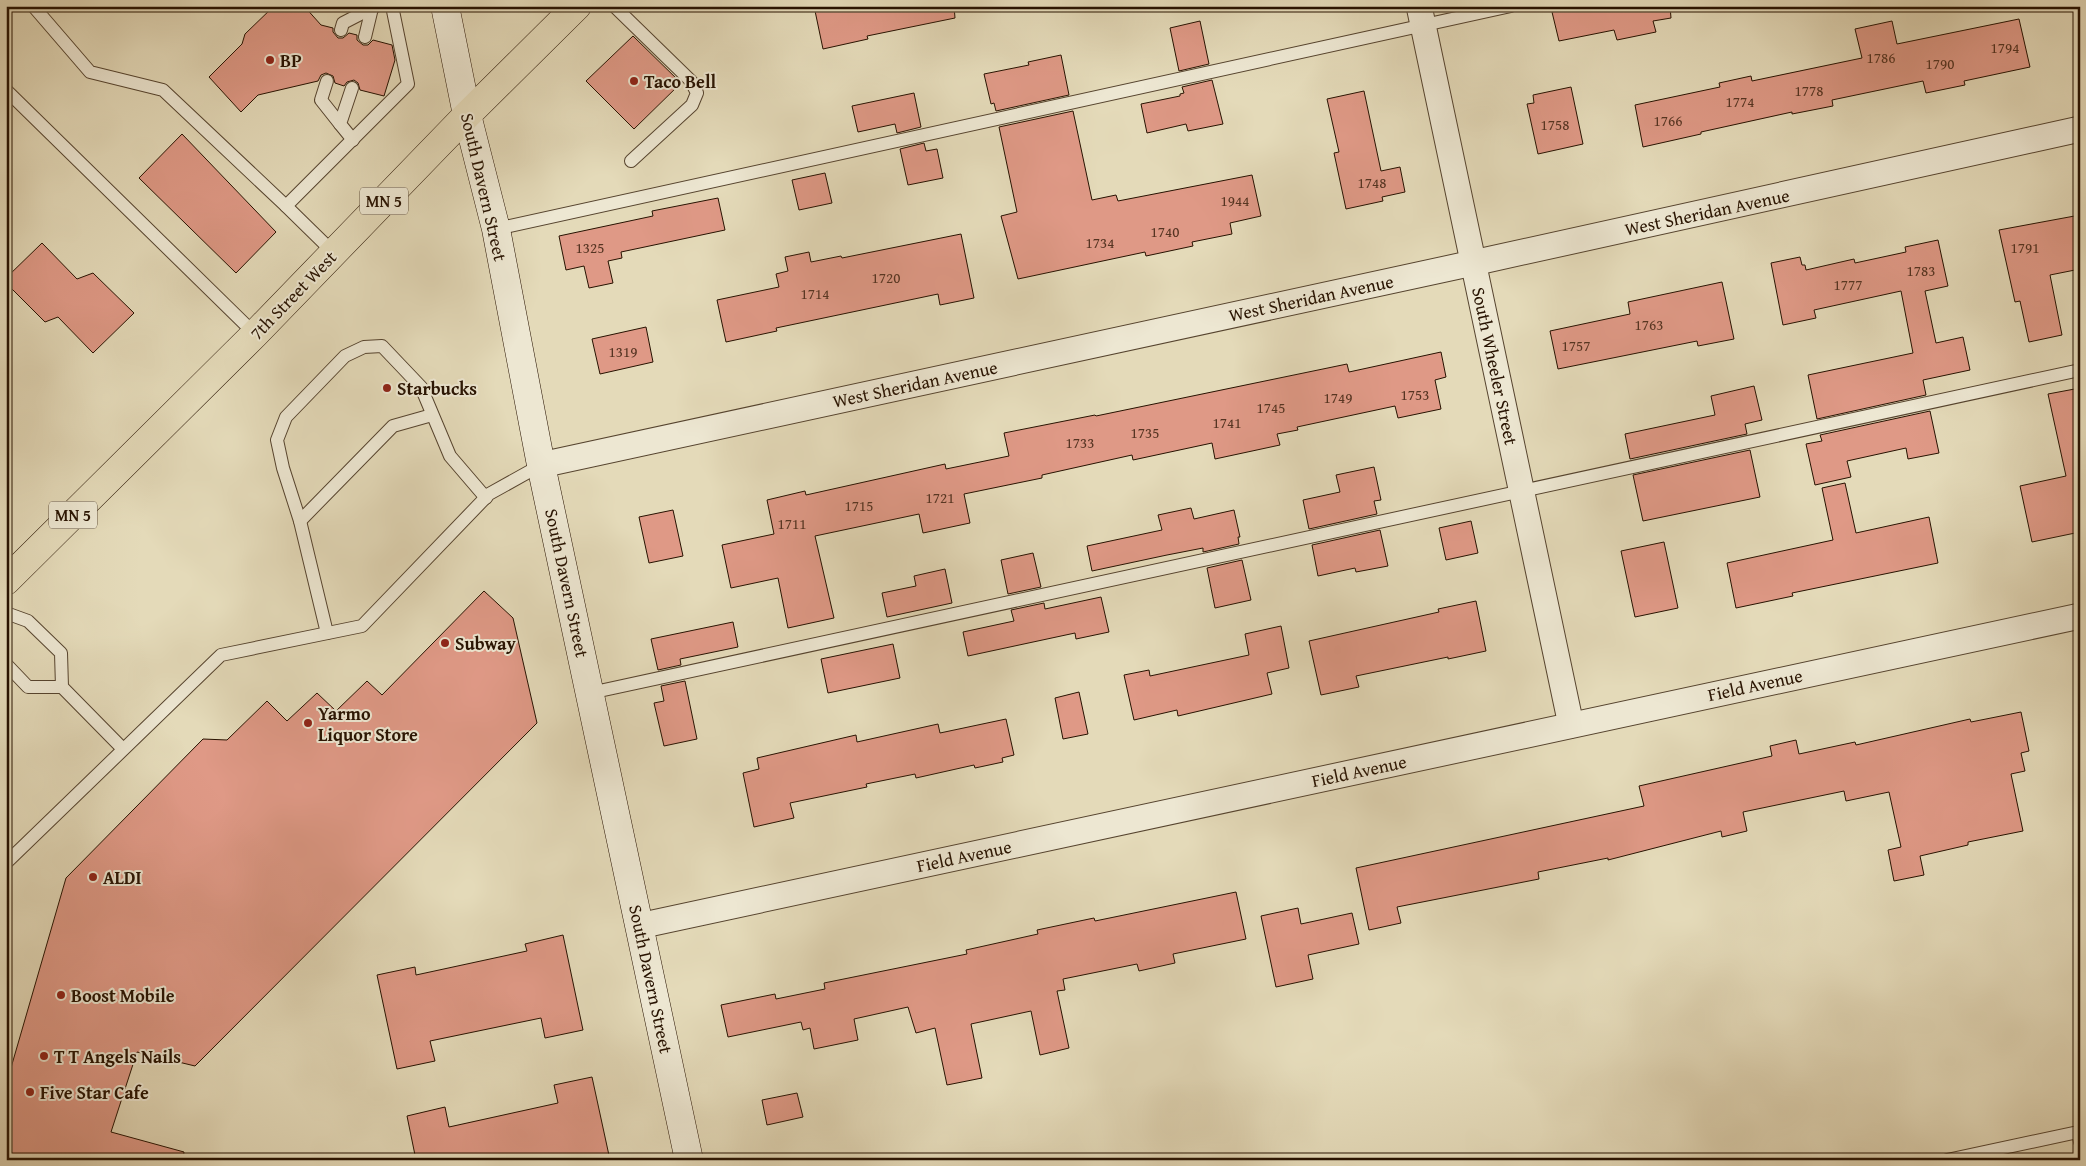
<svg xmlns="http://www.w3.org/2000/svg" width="2086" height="1166" viewBox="0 0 2086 1166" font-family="'Gentium Book Plus',serif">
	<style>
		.building { fill: #df9986; stroke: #271201 }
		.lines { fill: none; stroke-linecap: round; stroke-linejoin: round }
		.lane-casing { stroke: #56442f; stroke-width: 14 }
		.street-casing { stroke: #56442f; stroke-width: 27 }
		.secondary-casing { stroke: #271201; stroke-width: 29 }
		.primary-casing { stroke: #271201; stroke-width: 29 }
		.lane { stroke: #ede7d2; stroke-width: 12 }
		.street { stroke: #ede7d2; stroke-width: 25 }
		.secondary { stroke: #ede7d2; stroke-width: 28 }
		.primary { stroke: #e4dab9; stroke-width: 28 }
		.poi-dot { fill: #8f2418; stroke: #ede7d2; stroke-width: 2 }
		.labels { text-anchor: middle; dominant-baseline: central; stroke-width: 4; stroke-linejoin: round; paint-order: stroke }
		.number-label { font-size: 15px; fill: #553422 }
		.shield { fill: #ede7d2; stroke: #625240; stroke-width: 1 }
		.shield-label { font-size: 16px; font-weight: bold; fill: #271201 }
		.poi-label { font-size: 18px; font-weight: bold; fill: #271201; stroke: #ede7d2; text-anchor: start }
		.street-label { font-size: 18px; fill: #271201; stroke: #ede7d2 }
	</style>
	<rect width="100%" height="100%" fill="#e4dab9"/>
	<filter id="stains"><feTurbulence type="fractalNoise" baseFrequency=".004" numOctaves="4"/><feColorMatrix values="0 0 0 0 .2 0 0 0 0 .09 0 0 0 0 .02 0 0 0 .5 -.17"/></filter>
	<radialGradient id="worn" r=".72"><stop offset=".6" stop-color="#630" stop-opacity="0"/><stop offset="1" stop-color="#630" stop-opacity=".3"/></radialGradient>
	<g class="building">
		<polygon points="274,6 304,6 321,25 333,28 333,32 338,38 343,38 349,33 357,35 357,40 363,45 368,45 373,40 392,45 395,60 384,96 360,90 358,83 354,80 347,82 344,86 335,83 333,76 326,73 321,75 318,81 258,95 241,112 209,77 242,44 245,34"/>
		<polygon points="814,6 954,6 955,18 867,36 868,39 823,49"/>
		<polygon points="1577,6 1670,6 1671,18 1653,21 1656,32 1617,40 1614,30 1559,41 1552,12"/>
		<polygon points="2019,19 2030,67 1964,81 1965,85 1926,93 1923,81 1832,100 1833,106 1792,114 1792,112 1701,132 1701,134 1643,147 1635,105 1720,87 1719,83 1751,76 1752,81 1862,58 1855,29 1892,21 1897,44"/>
		<polygon points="1200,21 1209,64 1179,71 1170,28"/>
		<polygon points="633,36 681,83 634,129 586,81"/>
		<polygon points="1061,55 1069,95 996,111 994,103 991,104 984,74 1029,65 1028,62"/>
		<polygon points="1212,80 1223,124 1188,131 1186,124 1147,133 1141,104 1180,96 1180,94 1184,93 1182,87"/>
		<polygon points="1571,87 1583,144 1538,154 1527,104 1534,103 1533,95"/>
		<polygon points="1364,91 1381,171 1400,167 1405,192 1382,197 1383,201 1346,209 1334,153 1339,152 1327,99"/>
		<polygon points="914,93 921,127 897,133 895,124 858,132 852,106"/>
		<polygon points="1073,111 1092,200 1116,195 1118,201 1252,175 1261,216 1230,223 1232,234 1192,242 1193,246 1146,256 1145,252 1018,279 1001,216 1017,212 999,127"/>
		<polygon points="182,134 276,232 236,273 139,178"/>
		<polygon points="924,143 926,151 937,149 943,178 908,185 900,149"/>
		<polygon points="825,173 832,203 799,210 792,180"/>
		<polygon points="718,198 725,230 621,252 622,258 608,261 613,283 589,288 584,266 566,270 559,236 653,216 652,211"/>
		<polygon points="2080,215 2080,269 2050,275 2062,335 2029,342 2020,301 2015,302 1999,230"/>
		<polygon points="961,234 974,298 940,305 938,294 776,328 777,331 726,342 717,300 779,287 776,274 788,271 785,257 809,252 811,262 841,256 842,258"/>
		<polygon points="1938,240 1948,286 1925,291 1936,343 1963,337 1970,370 1923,380 1926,395 1817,419 1808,375 1913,353 1901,291 1814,310 1816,318 1783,325 1771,263 1800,257 1802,265 1805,265 1806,270 1854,259 1855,263 1906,252 1905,247"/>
		<polygon points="42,243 77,279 93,273 134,313 93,353 58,317 45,322 6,283 6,278"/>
		<polygon points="1722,282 1734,339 1698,346 1697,341 1558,369 1550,331 1630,314 1628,302"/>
		<polygon points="646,327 653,362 600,374 592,339"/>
		<polygon points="1441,352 1446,377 1435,380 1441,409 1398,418 1395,406 1297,427 1298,430 1277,434 1280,445 1215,459 1212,443 1133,460 1132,455 1042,475 1042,478 964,494 970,523 923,533 919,514 815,536 834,618 788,628 778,578 731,588 722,545 774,534 767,500 805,491 806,495 945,464 946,469 1009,456 1004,433 1095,415 1096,416 1347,364 1349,372"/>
		<polygon points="1754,386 1762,420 1745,424 1747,434 1630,459 1625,434 1715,415 1711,396"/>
		<polygon points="2080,388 2080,532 2032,542 2020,486 2066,476 2048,394"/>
		<polygon points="1930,411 1939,453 1908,459 1906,448 1847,461 1851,477 1815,485 1806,444 1822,441 1820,435"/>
		<polygon points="1750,450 1760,497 1643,521 1633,475"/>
		<polygon points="1374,467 1381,500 1374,501 1377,514 1309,529 1303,500 1340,492 1336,475"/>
		<polygon points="1845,483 1856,533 1929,517 1938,563 1792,593 1793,596 1736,608 1727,563 1833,540 1822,488"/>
		<polygon points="1191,508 1194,519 1234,510 1240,537 1238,537 1239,544 1203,552 1203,548 1167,555 1092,571 1087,546 1162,530 1158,515"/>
		<polygon points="673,510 683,556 649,563 639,517"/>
		<polygon points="1471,521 1478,553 1446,560 1439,528"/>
		<polygon points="1380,530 1388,566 1356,572 1355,568 1318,576 1312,545"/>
		<polygon points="1664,542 1678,608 1635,617 1621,551"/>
		<polygon points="1033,553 1041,587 1008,594 1001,560"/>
		<polygon points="1242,560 1251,600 1215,608 1207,568"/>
		<polygon points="945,569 952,603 887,617 882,593 916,586 914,576"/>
		<polygon points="484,591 513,618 537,723 195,1066 137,1052 111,1132 184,1152 183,1160 6,1160 6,1085 66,878 203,739 227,740 267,701 287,721 317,693 336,711 367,681 382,695"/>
		<polygon points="1101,597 1109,632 1076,639 1075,633 968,656 963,632 1014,621 1011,610 1044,603 1045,609"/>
		<polygon points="1476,601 1486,651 1448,659 1448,657 1356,676 1359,687 1321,695 1309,641 1439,612 1438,609"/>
		<polygon points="733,622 738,647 680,659 681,665 658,670 651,639"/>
		<polygon points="1281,626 1289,668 1267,673 1272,694 1178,716 1177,710 1134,720 1124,675 1149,670 1150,676 1249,655 1245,634"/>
		<polygon points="893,644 900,678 828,693 821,659"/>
		<polygon points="685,681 697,739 664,746 654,703 664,701 661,686"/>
		<polygon points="1079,692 1088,734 1063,739 1055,698"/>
		<polygon points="2021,712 2029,751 2021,753 2025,771 2011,774 2023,831 1968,842 1968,845 1920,856 1924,875 1894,881 1888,850 1901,847 1889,792 1846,801 1844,791 1743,812 1747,831 1722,837 1721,831 1608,860 1608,858 1538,872 1539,879 1397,907 1401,923 1369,930 1356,868 1644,806 1639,786 1772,756 1770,746 1796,740 1799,754 1855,742 1856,745 1970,719 1971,722"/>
		<polygon points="1006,719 1014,755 1002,758 1003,762 975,768 974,765 916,778 915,774 866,784 867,787 790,803 794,818 754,827 743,773 759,769 757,758 856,735 857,742 938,724 940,733"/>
		<polygon points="1236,892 1246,939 1173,954 1175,963 1139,971 1137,964 1063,979 1065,990 1057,991 1069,1048 1040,1055 1031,1011 971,1024 982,1078 947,1085 935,1028 916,1033 908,1007 854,1019 858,1040 814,1049 810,1028 803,1030 801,1022 728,1037 721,1005 775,994 776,999 825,989 824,983 967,954 966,950 1038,934 1037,930 1094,918 1095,921"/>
		<polygon points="1298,908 1301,924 1352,913 1359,944 1308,955 1313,979 1276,987 1261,916"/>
		<polygon points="563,935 583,1030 545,1038 541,1018 430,1041 435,1061 397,1069 377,975 415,967 416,975 527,951 525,944"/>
		<polygon points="592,1077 610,1160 416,1160 407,1116 445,1107 449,1127 558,1103 554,1085"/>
		<polygon points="797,1093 803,1117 767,1125 762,1100"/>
	</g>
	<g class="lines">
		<g class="lane-casing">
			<g id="lane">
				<polyline points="37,6 34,7 90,72 163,90 286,206"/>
				<polyline points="614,6 691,81 697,93 692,105 631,161"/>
				<polyline points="341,30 343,23 372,8"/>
				<polyline points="365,37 372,8 376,6"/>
				<polyline points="327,81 321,100 340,124"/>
				<polyline points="352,88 340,124 353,140"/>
				<polyline points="6,90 255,334"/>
				<polyline points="496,229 1511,6"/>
				<polyline points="334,253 286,206 408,84 392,6"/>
				<polyline points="300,521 393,426 432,415"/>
				<polyline points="6,613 28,621 61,653 62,687 123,749"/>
				<polyline points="327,633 300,521 283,468 277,440 286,417 345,356 364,347 382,346 421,387 450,456 486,498"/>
				<polyline points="6,664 28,687 62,687"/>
				<polyline points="590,693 2080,370"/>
				<polyline points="6,863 221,655 362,626 489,494 541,465"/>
				<polyline points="1947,1160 2078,1132 2080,1142"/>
			</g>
		</g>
		<g class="street-casing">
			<g id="street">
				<polyline points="1419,6 1571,725"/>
				<polyline points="541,465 1473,263 2080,129"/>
				<polyline points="639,926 2080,616"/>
			</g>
		</g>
		<g class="secondary-casing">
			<polyline id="secondary" points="445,6 467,115 496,229 541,465 689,1160"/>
		</g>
		<g class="primary-casing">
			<polyline id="primary" points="6,581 255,334 467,115 577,6"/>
		</g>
		<use href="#lane" class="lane"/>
		<use href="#street" class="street"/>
		<use href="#secondary" class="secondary"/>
		<use href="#primary" class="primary"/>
	</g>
	<g class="poi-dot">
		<circle cx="270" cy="60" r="5"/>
		<circle cx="634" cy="81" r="5"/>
		<circle cx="387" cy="388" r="5"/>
		<circle cx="445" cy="643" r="5"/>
		<circle cx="308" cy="723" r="5"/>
		<circle cx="93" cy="877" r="5"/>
		<circle cx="61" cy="995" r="5"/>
		<circle cx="44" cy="1056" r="5"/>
		<circle cx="30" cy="1092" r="5"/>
	</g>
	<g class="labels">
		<g class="number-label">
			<text x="2005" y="47">1794</text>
			<text x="1881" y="57">1786</text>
			<text x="1940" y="63">1790</text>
			<text x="1809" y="90">1778</text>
			<text x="1740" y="101">1774</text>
			<text x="1668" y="120">1766</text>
			<text x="1555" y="124">1758</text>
			<text x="1372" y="182">1748</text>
			<text x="1235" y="200">1944</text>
			<text x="1165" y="231">1740</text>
			<text x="1100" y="242">1734</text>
			<text x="590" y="247">1325</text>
			<text x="2025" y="247">1791</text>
			<text x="1921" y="270">1783</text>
			<text x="886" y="277">1720</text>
			<text x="1848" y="284">1777</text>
			<text x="815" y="293">1714</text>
			<text x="1649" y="324">1763</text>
			<text x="1576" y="345">1757</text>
			<text x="623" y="351">1319</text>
			<text x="1415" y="394">1753</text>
			<text x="1338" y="397">1749</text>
			<text x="1271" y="407">1745</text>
			<text x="1227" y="422">1741</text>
			<text x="1145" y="432">1735</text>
			<text x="1080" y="442">1733</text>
			<text x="940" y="497">1721</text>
			<text x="859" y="505">1715</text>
			<text x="792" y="523">1711</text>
		</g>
		<g class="shield">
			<rect x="360" y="187.5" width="48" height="27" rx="4"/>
			<rect x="49" y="501.5" width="48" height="27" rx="4"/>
		</g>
		<g class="shield-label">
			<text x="384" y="201">MN 5</text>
			<text x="73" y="515">MN 5</text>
		</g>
		<g class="poi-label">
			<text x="280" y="60">BP</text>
			<text x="644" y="81">Taco Bell</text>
			<text x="397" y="388">Starbucks</text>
			<text x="455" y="643">Subway</text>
			<text x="318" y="713">Yarmo<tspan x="318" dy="21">Liquor Store</tspan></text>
			<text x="103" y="877">ALDI</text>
			<text x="71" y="995">Boost Mobile</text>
			<text x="54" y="1056">T T Angels Nails</text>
			<text x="40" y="1092">Five Star Cafe</text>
		</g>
		<g class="street-label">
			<text transform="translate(484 187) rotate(77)">South Davern Street</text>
			<text transform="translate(1707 212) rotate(-12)">West Sheridan Avenue</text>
			<text transform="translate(293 295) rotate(-46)">7th Street West</text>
			<text transform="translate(1311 298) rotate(-12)">West Sheridan Avenue</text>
			<text transform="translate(1495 366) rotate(78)">South Wheeler Street</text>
			<text transform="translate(915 384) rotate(-12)">West Sheridan Avenue</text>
			<text transform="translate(567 583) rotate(78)">South Davern Street</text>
			<text transform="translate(1755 685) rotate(-12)">Field Avenue</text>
			<text transform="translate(1359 771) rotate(-12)">Field Avenue</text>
			<text transform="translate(964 856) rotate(-12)">Field Avenue</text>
			<text transform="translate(651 979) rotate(78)">South Davern Street</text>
		</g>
	</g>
	<rect width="2086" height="1166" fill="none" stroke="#e4dab9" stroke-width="25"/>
	<rect x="8" y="8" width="2071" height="1151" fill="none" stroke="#271201" stroke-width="2.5"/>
	<rect x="12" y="12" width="2061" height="1141" fill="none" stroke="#271201"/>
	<rect width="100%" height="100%" filter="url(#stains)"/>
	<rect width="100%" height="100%" fill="url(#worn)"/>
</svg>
